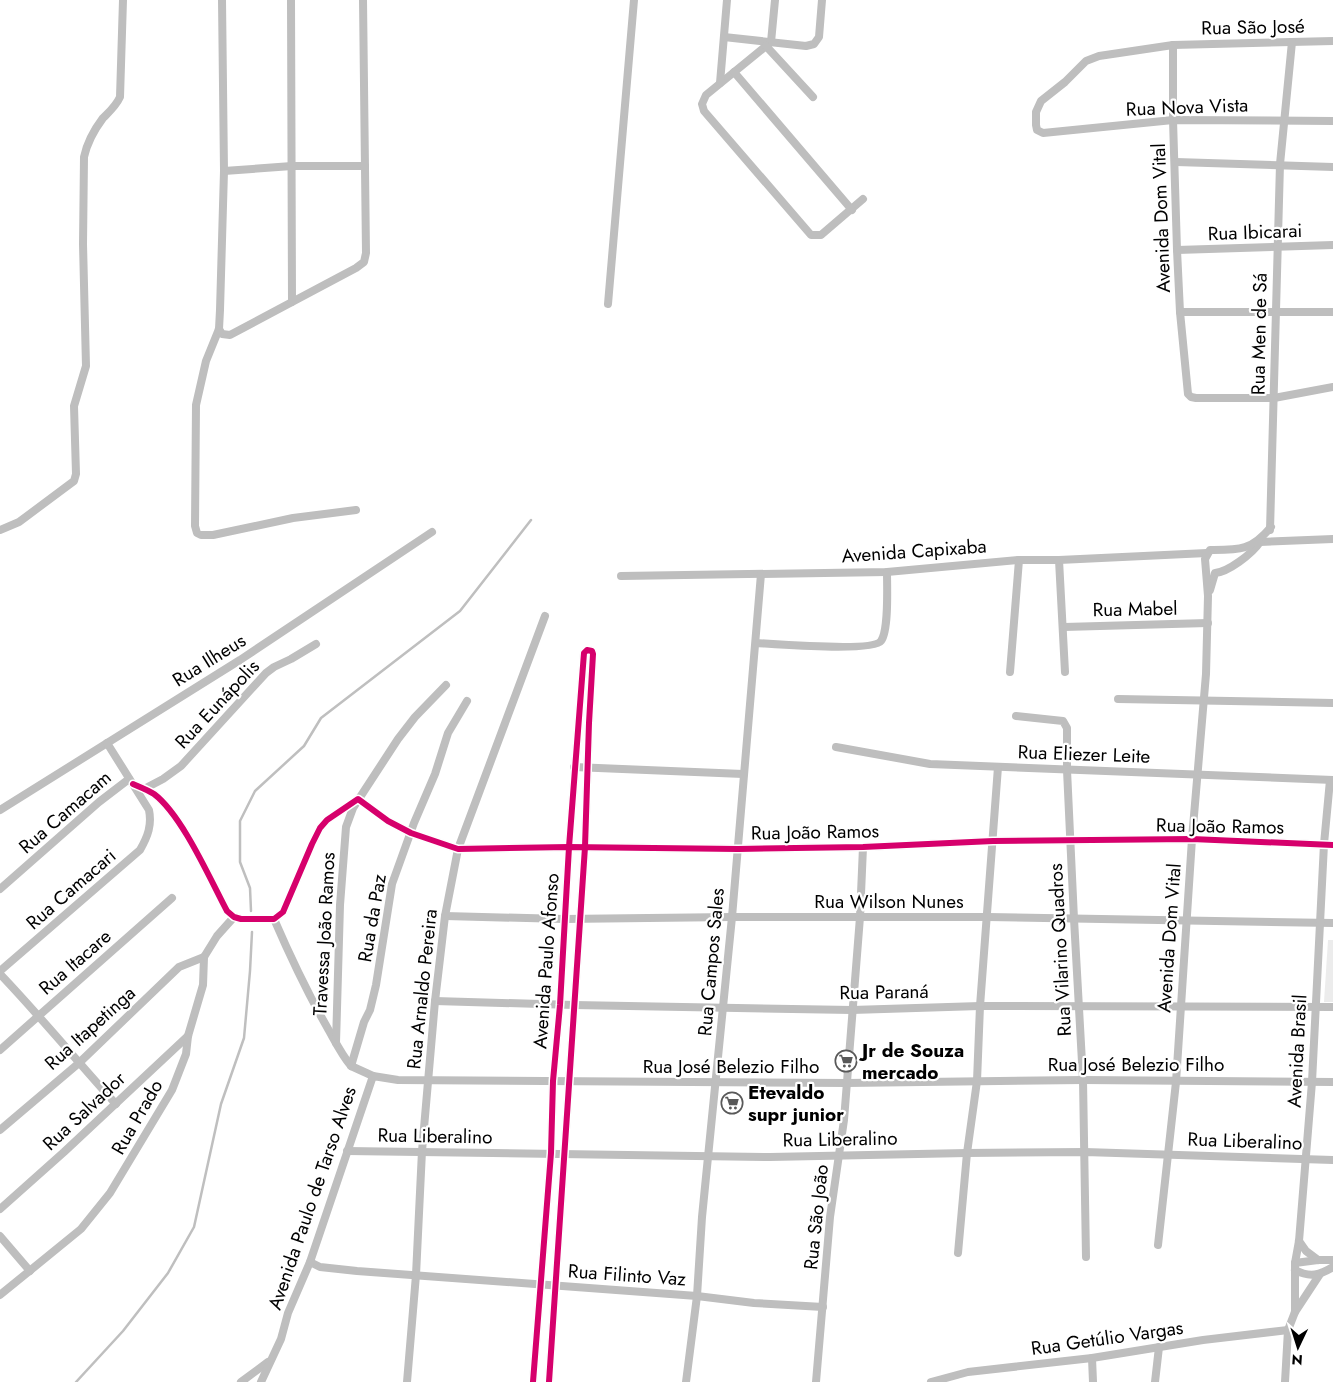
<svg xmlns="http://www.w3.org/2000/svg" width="1333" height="1382" viewBox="0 0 1333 1382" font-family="Jost,sans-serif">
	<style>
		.green { fill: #ececec }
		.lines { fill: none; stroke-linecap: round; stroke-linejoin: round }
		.stream { stroke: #bfbfbf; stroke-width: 2.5 }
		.minor { stroke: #bebebe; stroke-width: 8 }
		.cycleway-casing { stroke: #fff; stroke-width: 9 }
		.cycleway { stroke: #d6006c; stroke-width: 6 }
		.labels { text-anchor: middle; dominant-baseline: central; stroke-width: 4.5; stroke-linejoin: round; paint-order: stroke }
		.street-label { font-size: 19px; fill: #000; stroke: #fff }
		.poi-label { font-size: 19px; font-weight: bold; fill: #000; stroke: #fff; text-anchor: start }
	</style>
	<rect width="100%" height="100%" fill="#fff"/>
	<polygon class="green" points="1328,940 1333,940 1333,1002 1324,1002"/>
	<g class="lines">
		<g class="stream">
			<polyline points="251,911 250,888 240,862 240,821 255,791 304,746 321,718 460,611 531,520"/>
			<polyline points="76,1382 123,1331 168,1273 194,1227 221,1104 244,1038 250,971 252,932"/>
		</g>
		<g class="minor">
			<polyline points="222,0 224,171 220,310 219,329 206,361 196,405 195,526 197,533 201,535 213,535 293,518 356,510"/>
			<polyline points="775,0 771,42 706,95 702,104 704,111 811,235 821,235 863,199"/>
			<polyline points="724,37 806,46 814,44 819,37 822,0"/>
			<polyline points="1333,41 1173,45 1099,56 1086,61 1065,82 1041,101 1036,112 1036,125 1037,130 1043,133 1173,120 1333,121"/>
			<polyline points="1173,45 1173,120 1177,250 1180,312 1188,394 1191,397 1196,398 1274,398 1333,387"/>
			<polyline points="766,46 813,97"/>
			<polyline points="734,72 852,210"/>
			<polyline points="720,83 727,0"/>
			<polyline points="1176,162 1333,167"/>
			<polyline points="224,171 292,166 365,166"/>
			<polyline points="1177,250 1333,245"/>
			<polyline points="292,302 356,268 364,262 366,253 363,0"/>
			<polyline points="608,304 634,0"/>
			<polyline points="1180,312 1333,312"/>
			<polyline points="219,329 222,334 230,335 292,302 291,0"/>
			<path d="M0,530l19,-8 55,-41 2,-7 -2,-68 12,-40 -3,-122 1,-87c3,-14 10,-27 19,-39 7,-7 13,-12 17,-21l3,-97"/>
			<polyline points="1270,530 1280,164 1292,42"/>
			<polyline points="1260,542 1333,539"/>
			<polyline points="1059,560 1065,672"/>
			<polyline points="621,576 887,572 1019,560 1059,560 1207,553"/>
			<path d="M1210,590l5,-17c13,-1 37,-19 45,-31"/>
			<polyline points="1064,627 1208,623"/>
			<path d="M756,643c18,1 117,9 125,-2 8,-11 6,-54 6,-69"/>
			<polyline points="1010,672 1019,560"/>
			<polyline points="1118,699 1333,703"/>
			<polyline points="1016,716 1063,721 1067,728 1067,770 1074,919 1083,1080 1086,1257"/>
			<polyline points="836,747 930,764 1333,780"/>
			<polyline points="574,767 743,774"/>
			<path d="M133,784c7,3 15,6 21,10 28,21 56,85 73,117l7,6 7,2h33l9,-7 29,-68 8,-16 7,-8 31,-21 30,22 23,12 47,16 111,-2 169,2 125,-2 130,-6 199,-2 141,6"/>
			<polyline points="144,789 163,779 181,766 266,673 274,667 291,659 316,644"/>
			<polyline points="0,810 240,660 432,532"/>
			<polyline points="0,889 99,802 129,779"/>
			<polyline points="445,916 564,919 732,917 988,917 1333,923"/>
			<path d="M274,919c16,37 33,73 53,108 8,14 14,27 24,39"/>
			<path d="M0,971l140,-121c8,-14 12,-25 9,-40l-42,-67"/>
			<path d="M0,974c40,42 77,87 116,130"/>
			<polyline points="435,1001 574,1005 852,1010 980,1006 1333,1007"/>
			<polyline points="336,1043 340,905 346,827 353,808 398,739 415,717 446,685"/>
			<polyline points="0,1050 172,898"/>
			<polyline points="373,1076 351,1066 364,1022 370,1010 376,985 392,884 414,823 435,774 448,733 467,701"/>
			<polyline points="0,1130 79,1063 179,967 204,957"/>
			<polyline points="347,1151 770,1157 967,1153 1085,1152 1333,1160"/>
			<polyline points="0,1209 64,1152 188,1036"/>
			<polyline points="0,1236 30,1271"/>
			<polyline points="1299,1241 1306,1251 1318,1260"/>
			<path d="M1158,1245l18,-163 16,-243 14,-165 2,-78 -3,-37 5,-9c29,0 41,1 61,-23"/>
			<polyline points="958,1253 967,1153 977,1081 980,1006 998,767"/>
			<polyline points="310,1262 320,1267 357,1271 697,1296 754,1303 823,1307"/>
			<polyline points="1295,1263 1318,1260 1333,1260"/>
			<path d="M1295,1270c15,8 25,5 38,-3"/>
			<polyline points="0,1295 81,1229 110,1193 172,1090 186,1054 188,1036 203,985 204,957 217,936 234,917"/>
			<polyline points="1295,1312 1320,1274"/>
			<polyline points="1092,1358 1093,1382"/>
			<polyline points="241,1382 268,1362"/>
			<polyline points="261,1382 281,1339 288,1313 310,1262 373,1076 398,1080 847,1083 1083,1080 1333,1082"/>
			<polyline points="407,1382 416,1275 422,1151 435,1001 445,916 458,849 545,616"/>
			<polyline points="533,1382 551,1153 553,1081 560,1005 569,847 584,653 587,650 592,651 593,654 589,723 585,847 549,1382"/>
			<polyline points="686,1382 697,1296 702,1217 732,917 761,574"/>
			<polyline points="816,1382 830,1217 844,1120 860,917 863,847"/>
			<polyline points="931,1382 968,1372 1092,1358 1203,1340 1288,1330"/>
			<polyline points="1155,1382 1159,1347"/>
			<polyline points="1285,1382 1288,1330 1295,1312 1295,1263 1299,1241 1312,1082 1324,844 1330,780"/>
		</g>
		<g class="cycleway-casing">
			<g id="cycleway">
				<path d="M133,784c7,3 15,6 21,10 28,21 56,85 73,117l7,6 7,2h33l9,-7 29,-68 8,-16 7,-8 31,-21 30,22 23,12 47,16 111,-2 169,2 125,-2 130,-6 199,-2 141,6"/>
				<polyline points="533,1382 551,1153 553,1081 560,1005 569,847 584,653 587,650 592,651 593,654 589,723 585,847 549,1382"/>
			</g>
		</g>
		<use href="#cycleway" class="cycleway"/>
	</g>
	<defs>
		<g id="supermarket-ring" transform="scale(1.125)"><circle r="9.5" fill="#fff" stroke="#595959" stroke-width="1.5"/><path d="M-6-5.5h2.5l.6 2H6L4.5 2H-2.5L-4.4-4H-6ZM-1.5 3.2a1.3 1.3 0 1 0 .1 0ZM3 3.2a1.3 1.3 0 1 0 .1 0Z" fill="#595959"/></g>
	</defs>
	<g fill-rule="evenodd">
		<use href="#supermarket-ring" x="846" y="1061"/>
		<use href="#supermarket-ring" x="732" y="1103"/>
	</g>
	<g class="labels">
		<g class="street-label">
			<text transform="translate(1253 27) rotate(-1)">Rua São José</text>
			<text transform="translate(1187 107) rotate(-2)">Rua Nova Vista</text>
			<text transform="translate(1161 218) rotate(-92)">Avenida Dom Vital</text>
			<text transform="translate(1255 232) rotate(-2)">Rua Ibicarai</text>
			<text transform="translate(1259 334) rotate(-89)">Rua Men de Sá</text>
			<text transform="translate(914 551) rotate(-4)">Avenida Capixaba</text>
			<text transform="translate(1135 609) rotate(-1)">Rua Mabel</text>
			<text transform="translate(209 660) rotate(-32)">Rua Ilheus</text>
			<text transform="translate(217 704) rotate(-47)">Rua Eunápolis</text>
			<text transform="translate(1084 754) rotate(2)">Rua Eliezer Leite</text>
			<text transform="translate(65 812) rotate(-41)">Rua Camacam</text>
			<text transform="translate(1220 826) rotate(1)">Rua João Ramos</text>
			<text transform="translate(815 832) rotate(-1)">Rua João Ramos</text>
			<text transform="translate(71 889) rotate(-41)">Rua Camacari</text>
			<text x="889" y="901">Rua Wilson Nunes</text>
			<text transform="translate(372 918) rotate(-80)">Rua da Paz</text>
			<text transform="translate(324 934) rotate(-87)">Travessa João Ramos</text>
			<text transform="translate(1169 938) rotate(-86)">Avenida Dom Vital</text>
			<text transform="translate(1060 950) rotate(-93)">Rua Vilarino Quadros</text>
			<text transform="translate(546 961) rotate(-86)">Avenida Paulo Afonso</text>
			<text transform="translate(75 962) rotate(-41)">Rua Itacare</text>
			<text transform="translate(711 962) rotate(-85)">Rua Campos Sales</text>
			<text transform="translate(422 989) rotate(-84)">Rua Arnaldo Pereira</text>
			<text transform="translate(884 992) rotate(-1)">Rua Paraná</text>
			<text transform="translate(90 1028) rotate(-42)">Rua Itapetinga</text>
			<text transform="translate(1297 1051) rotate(-87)">Avenida Brasil</text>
			<text x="1136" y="1064">Rua José Belezio Filho</text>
			<text x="731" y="1066">Rua José Belezio Filho</text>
			<text transform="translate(84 1111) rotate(-43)">Rua Salvador</text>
			<text transform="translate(137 1117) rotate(-60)">Rua Prado</text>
			<text transform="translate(435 1136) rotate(1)">Rua Liberalino</text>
			<text transform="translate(840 1139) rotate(-1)">Rua Liberalino</text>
			<text transform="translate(1245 1141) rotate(2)">Rua Liberalino</text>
			<text transform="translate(312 1198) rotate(-71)">Avenida Paulo de Tarso Alves</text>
			<text transform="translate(816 1217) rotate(-84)">Rua São João</text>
			<text transform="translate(627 1275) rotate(4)">Rua Filinto Vaz</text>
			<text transform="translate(1107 1338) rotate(-8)">Rua Getúlio Vargas</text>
		</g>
		<g class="poi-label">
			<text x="862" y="1050">Jr de Souza<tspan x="862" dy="22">mercado</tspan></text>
			<text x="748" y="1092">Etevaldo<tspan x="748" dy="22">supr junior</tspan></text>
		</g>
	</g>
	<g transform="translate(1298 1347) rotate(184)" stroke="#ffffff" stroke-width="4" paint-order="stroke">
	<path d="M0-4L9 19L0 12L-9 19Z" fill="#000000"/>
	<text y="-8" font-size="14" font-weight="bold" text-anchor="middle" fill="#000000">N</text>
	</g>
</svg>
